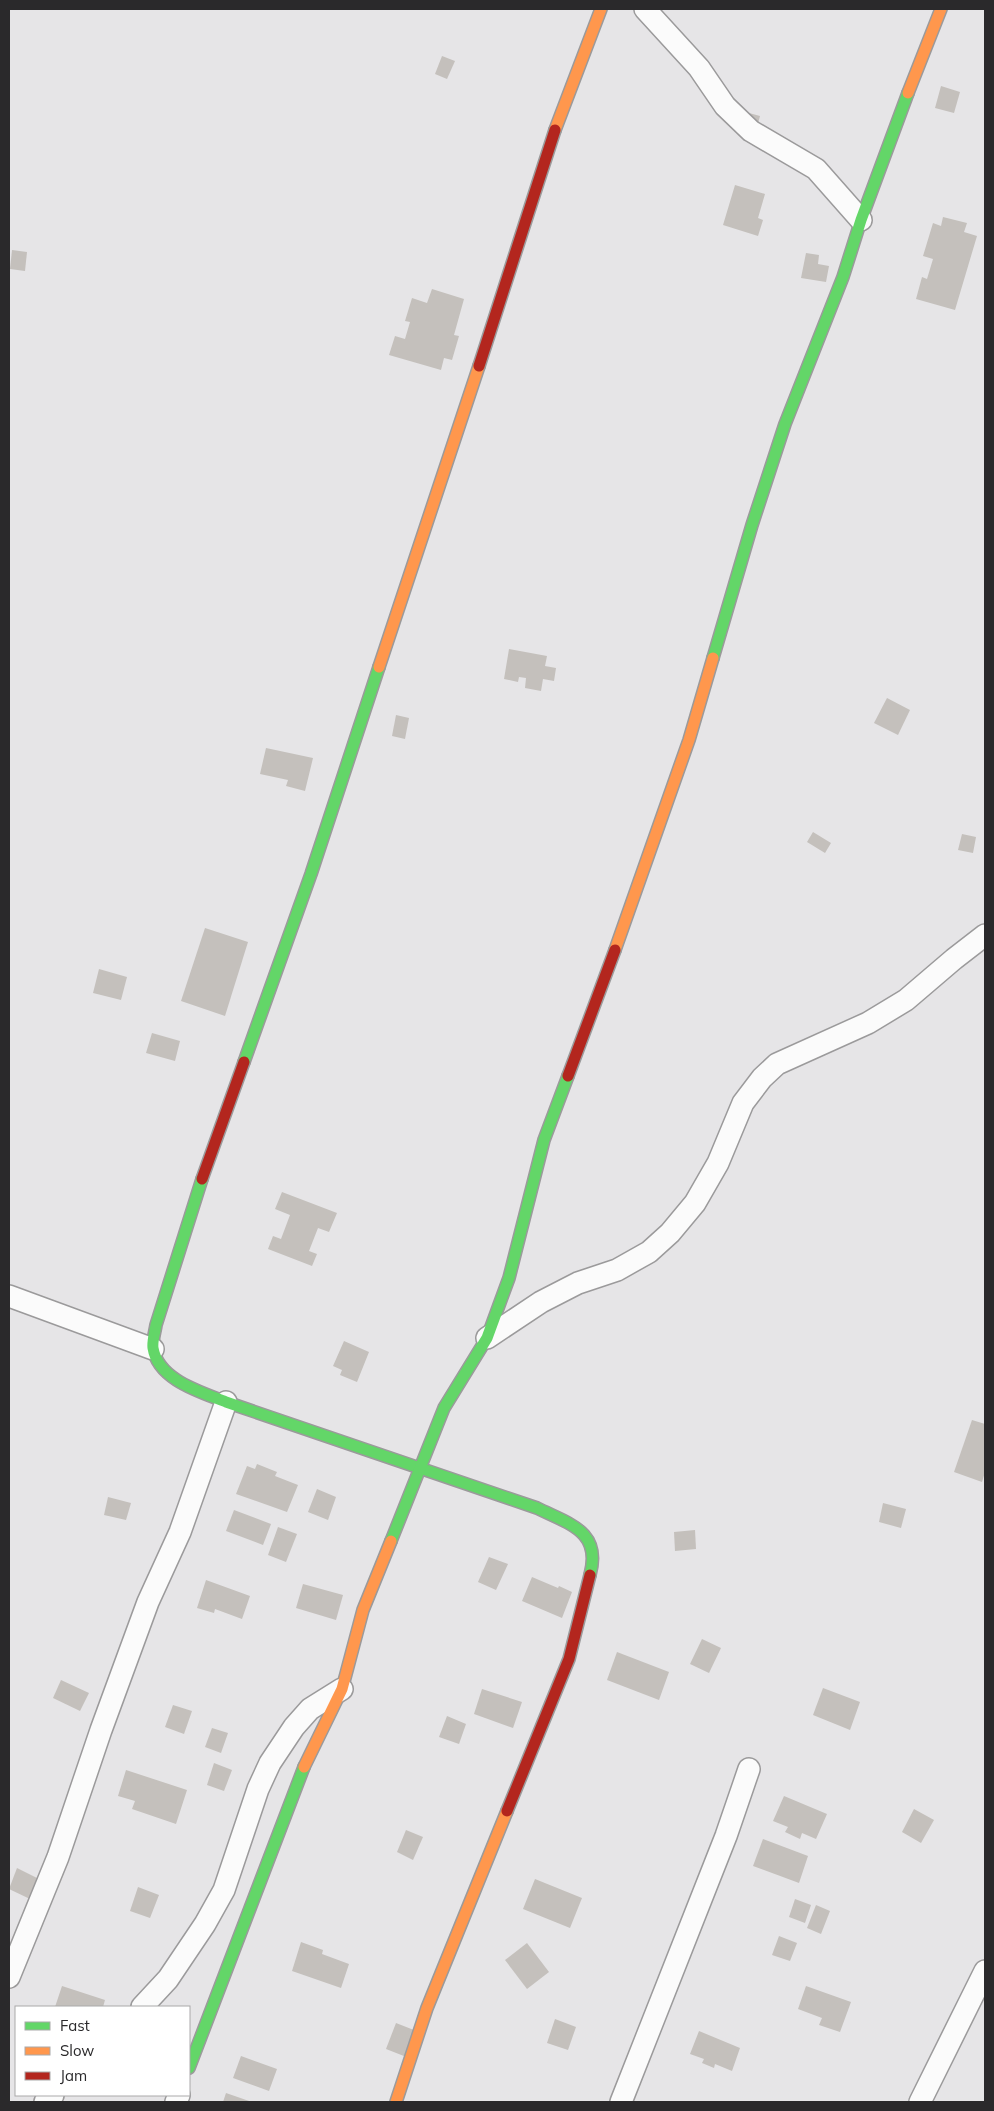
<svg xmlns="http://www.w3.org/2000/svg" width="994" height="2111" viewBox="0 0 994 2111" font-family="Mulish,sans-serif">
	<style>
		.building { fill: #c4c0bc }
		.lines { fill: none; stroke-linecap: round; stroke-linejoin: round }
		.street-casing { stroke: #9b9a9b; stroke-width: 24 }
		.fast-casing { stroke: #9b9a9b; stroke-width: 14 }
		.slow-casing { stroke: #9b9a9b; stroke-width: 14 }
		.jam-casing { stroke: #9b9a9b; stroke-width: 14 }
		.street { stroke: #fbfbfb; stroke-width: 21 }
		.fast { stroke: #63d668; stroke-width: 11 }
		.slow { stroke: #ff974d; stroke-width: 11 }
		.jam { stroke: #b3261e; stroke-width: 11 }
	</style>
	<rect width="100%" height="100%" fill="#e6e5e7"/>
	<g class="building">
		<polygon points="442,56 455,61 447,79 435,74"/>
		<polygon points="941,86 960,92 954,113 935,108"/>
		<polygon points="749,113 760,116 755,135 744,132"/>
		<polygon points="735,185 765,194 758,218 763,220 758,236 723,225"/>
		<polygon points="943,217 967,223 964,232 977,236 955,310 916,299 922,277 927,279 933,259 923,256 933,223 941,226"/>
		<polygon points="12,250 27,252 25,271 10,269"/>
		<polygon points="806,253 819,255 818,264 829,266 826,282 801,278"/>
		<polygon points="432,289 464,299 454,335 459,336 452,360 444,358 441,370 389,355 395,336 405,339 410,322 405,321 412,298 427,303"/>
		<polygon points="509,649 547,656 545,666 556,668 554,681 543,679 541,691 525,688 526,678 519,677 518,682 504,679"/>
		<polygon points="887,698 910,710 898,735 874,723"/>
		<polygon points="396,715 409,718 405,739 392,736"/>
		<polygon points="266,748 313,758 305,791 286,786 288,780 260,774"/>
		<polygon points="813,832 831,843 825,853 807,842"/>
		<polygon points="962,834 976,837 973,853 958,850"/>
		<polygon points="205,928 248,942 225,1016 181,1001"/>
		<polygon points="99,969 127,977 121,1000 93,993"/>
		<polygon points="152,1033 180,1041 175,1061 146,1053"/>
		<polygon points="282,1192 337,1213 329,1232 318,1228 309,1251 317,1254 312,1266 268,1249 273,1236 281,1239 290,1215 275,1209"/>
		<polygon points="344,1341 369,1352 357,1382 340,1375 342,1370 333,1366"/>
		<polygon points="972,1420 985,1424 985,1472 982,1482 954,1472"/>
		<polygon points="257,1464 277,1472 275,1476 298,1485 287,1512 236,1494 247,1466 255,1469"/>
		<polygon points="317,1489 336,1497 328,1520 308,1512"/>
		<polygon points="108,1497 131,1503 126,1520 104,1515"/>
		<polygon points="883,1503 906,1509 901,1528 879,1522"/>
		<polygon points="234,1510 271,1524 263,1545 226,1531"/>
		<polygon points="278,1527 297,1534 286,1562 268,1555"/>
		<polygon points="695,1530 696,1549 675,1551 674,1532"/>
		<polygon points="489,1557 508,1564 496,1590 478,1582"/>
		<polygon points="532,1577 558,1588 559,1586 572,1592 562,1618 522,1601"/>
		<polygon points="206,1580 250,1596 242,1619 215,1609 214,1613 197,1608"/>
		<polygon points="303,1584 343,1595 336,1620 296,1608"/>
		<polygon points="702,1639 721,1648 709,1673 690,1664"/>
		<polygon points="617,1652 669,1672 659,1700 607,1680"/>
		<polygon points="61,1680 89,1693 80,1711 53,1698"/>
		<polygon points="823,1688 860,1702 850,1730 813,1715"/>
		<polygon points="482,1689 522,1702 513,1728 474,1714"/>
		<polygon points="173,1705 192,1711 184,1734 165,1727"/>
		<polygon points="447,1716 466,1724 459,1744 439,1737"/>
		<polygon points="212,1728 228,1733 221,1753 205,1747"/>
		<polygon points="214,1763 232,1770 224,1791 207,1785"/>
		<polygon points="126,1770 187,1790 176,1824 132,1809 135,1801 118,1796"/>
		<polygon points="784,1796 827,1814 816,1839 802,1833 800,1839 785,1832 788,1827 773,1821"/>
		<polygon points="914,1809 934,1820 921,1843 902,1832"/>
		<polygon points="406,1830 423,1837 413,1860 397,1852"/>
		<polygon points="763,1839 808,1856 799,1883 753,1866"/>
		<polygon points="17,1868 39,1879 30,1899 9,1889"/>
		<polygon points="535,1879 582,1898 570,1928 523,1909"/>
		<polygon points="138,1887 159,1895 150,1918 130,1911"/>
		<polygon points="795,1899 811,1905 805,1923 789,1917"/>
		<polygon points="816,1905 830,1911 821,1934 807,1928"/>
		<polygon points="779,1936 797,1943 790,1961 772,1955"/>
		<polygon points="301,1942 323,1950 322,1954 349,1964 341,1988 292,1971"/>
		<polygon points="527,1943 549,1972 527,1989 505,1960"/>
		<polygon points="62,1986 105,2000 103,2007 55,2007"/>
		<polygon points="806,1986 851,2002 840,2032 819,2025 822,2018 798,2009"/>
		<polygon points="555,2019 576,2027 568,2050 547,2043"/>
		<polygon points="396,2023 419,2032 409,2058 386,2049"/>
		<polygon points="699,2031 740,2048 732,2071 715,2064 714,2068 702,2063 704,2059 690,2054"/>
		<polygon points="241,2056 277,2069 269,2091 233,2078"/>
		<polygon points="226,2093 252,2102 223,2102"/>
	</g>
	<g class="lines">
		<g class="street-casing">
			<g id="street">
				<polyline points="645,9 699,68 725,106 751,131 816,169 861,220"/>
				<polyline points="9,1296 153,1349"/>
				<polyline points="487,1338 541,1302 578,1283 617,1270 649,1252 670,1233 695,1203 718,1163 743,1103 762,1078 777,1064 868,1023 906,1000 954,959 985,935"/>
				<polyline points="9,1977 58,1857 101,1730 148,1602 180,1532 226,1402"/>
				<polyline points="142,2007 168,1979 205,1924 224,1890 258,1789 270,1763 294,1727 310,1709 342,1689"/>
				<polyline points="45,2102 53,2095"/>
				<polyline points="176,2102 179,2095"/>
				<polyline points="621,2102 726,1836 749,1769"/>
				<polyline points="920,2102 985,1971"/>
			</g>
		</g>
		<g class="fast-casing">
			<g id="fast">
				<polyline points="713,658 752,525 785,424 843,277 861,220 908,93"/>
				<polyline points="244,1062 311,874 379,667"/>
				<path d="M202,1179l-46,146c-1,7 -4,16 -3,23 5,32 48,44 73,54l311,106c32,16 65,23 53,67"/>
				<polyline points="391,1541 444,1408 487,1338 509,1278 544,1140 568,1076"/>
				<polyline points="189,2068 304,1767"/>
			</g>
		</g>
		<g class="slow-casing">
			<g id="slow">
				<polyline points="908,93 941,9"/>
				<polyline points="555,130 601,9"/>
				<polyline points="379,667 479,366"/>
				<polyline points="615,950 689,740 713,658"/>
				<polyline points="304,1767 342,1689 363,1610 391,1541"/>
				<polyline points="396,2102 427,2008 507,1811"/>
			</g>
		</g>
		<g class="jam-casing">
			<g id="jam">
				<polyline points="479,366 555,130"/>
				<polyline points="568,1076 615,950"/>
				<polyline points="202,1179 244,1062"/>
				<polyline points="507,1811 569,1659 590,1575"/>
			</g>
		</g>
		<use href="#street" class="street"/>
		<use href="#fast" class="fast"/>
		<use href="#slow" class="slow"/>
		<use href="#jam" class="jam"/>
	</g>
	<rect width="994" height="2111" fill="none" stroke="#2a292b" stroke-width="20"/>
	<rect x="15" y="2006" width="175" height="90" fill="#ffffff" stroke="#aaa9aa"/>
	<rect x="25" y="2022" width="25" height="8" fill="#63d668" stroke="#aaa9aa"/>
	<text x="60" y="2031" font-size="15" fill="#2a292b">Fast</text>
	<rect x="25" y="2047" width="25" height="8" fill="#ff974d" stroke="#aaa9aa"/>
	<text x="60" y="2056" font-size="15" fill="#2a292b">Slow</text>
	<rect x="25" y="2072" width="25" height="8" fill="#b3261e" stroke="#aaa9aa"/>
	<text x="60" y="2081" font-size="15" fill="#2a292b">Jam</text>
</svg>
